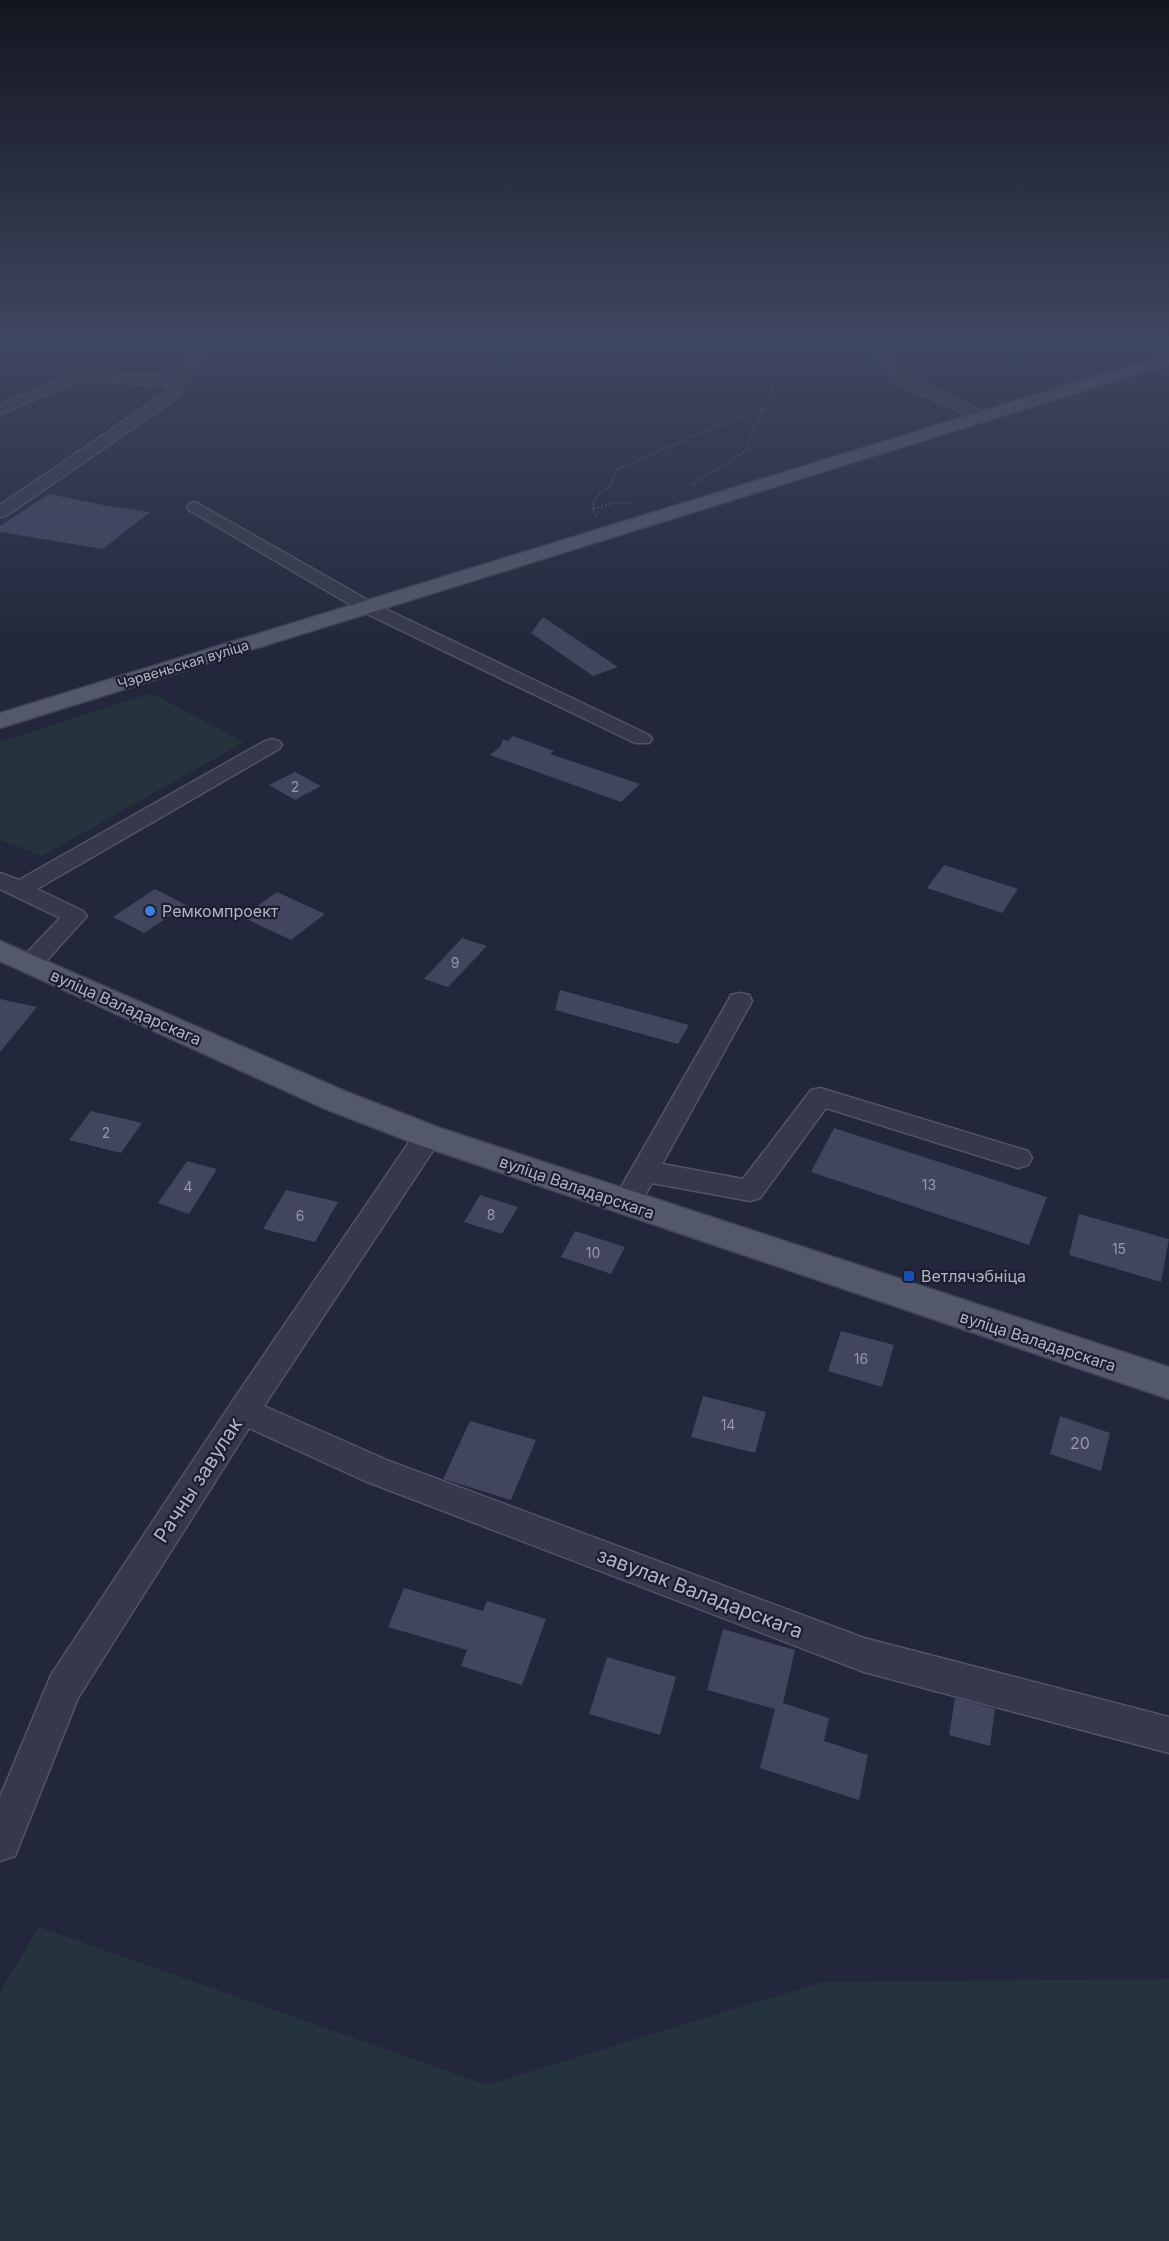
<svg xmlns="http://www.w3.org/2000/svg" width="1169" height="2241" viewBox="0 0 1169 2241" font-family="Inter,sans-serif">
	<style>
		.green { fill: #24333c }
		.building { fill: #41455d }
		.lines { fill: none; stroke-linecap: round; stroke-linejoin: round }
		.minor-casing { stroke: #515466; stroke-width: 3 }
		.major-casing { stroke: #3f4354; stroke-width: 3 }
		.path { stroke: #3e4f56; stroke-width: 2; stroke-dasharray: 2 2; stroke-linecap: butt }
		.minor { fill: #36394b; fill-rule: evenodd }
		.major { fill: #53586b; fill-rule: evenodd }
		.shop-dot { fill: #3f7fe0; stroke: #1b1f30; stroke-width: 2 }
		.transit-dot { fill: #1a4fb4; stroke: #1b1f30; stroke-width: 2 }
		.labels { text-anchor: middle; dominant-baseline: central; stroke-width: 4.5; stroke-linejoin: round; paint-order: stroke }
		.far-street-label { font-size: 14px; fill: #b1b4c7; stroke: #1b1f30 }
		.number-label { font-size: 14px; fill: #9598ac }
		.poi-label { font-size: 16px; fill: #b1b4c7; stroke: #1b1f30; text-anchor: start }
		.street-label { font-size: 16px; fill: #b1b4c7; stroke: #1b1f30 }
		.near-number-label { font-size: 16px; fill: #9598ac }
		.near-street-label { font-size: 20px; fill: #b1b4c7; stroke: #1b1f30 }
	</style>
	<rect width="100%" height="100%" fill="#22273b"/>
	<g class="green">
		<polygon points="151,693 244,742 42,856 0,840 0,742"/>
		<polygon points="39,1927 487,2085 822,1982 1169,1979 1169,2241 0,2241 0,1992"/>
	</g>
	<g class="building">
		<polygon points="49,494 108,506 150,512 103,549 0,532 0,526"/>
		<polygon points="543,617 618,667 593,676 531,633"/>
		<polygon points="513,736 554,751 550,754 640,784 621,802 490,755 500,747 503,739 508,741"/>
		<polygon points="295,772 321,786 295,800 269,785"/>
		<polygon points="944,865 1018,889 1002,913 927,888"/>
		<polygon points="155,889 186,905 144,933 113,917"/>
		<polygon points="277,892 325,914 291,940 242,917"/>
		<polygon points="462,938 487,946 448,987 424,979"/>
		<polygon points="560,990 689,1025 678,1044 555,1010"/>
		<polygon points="0,999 37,1007 0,1052"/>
		<polygon points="91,1111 142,1123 121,1153 69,1140"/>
		<polygon points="834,1128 1047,1197 1029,1245 811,1172"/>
		<polygon points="187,1161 217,1169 189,1214 158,1203"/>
		<polygon points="286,1190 338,1202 315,1242 263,1229"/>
		<polygon points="480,1195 518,1207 502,1234 464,1222"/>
		<polygon points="1079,1214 1169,1239 1161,1282 1069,1255"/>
		<polygon points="575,1231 625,1247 611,1274 561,1257"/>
		<polygon points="841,1331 894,1345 882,1387 828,1371"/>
		<polygon points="703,1396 766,1412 755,1453 691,1437"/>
		<polygon points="1060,1416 1110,1433 1101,1471 1050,1454"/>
		<polygon points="470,1421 536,1440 511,1500 443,1479"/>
		<polygon points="404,1588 483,1611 487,1601 546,1619 522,1685 461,1666 467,1650 388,1627"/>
		<polygon points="723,1629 795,1650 783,1703 829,1718 824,1741 868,1755 859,1800 760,1768 775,1709 707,1690"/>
		<polygon points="607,1657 676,1677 660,1735 589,1714"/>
		<polygon points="955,1698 995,1709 990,1746 949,1735"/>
	</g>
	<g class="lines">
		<g class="minor-casing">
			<g id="minor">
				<polygon points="198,341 212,341 175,399 6,516 0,517 0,505 165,393 169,386 80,380 0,414 0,405 78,372 175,377"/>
				<polygon points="864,341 878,341 911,379 989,414 991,417 984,421 979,420 901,385"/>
				<polygon points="195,502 373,603 649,735 652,739 649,743 635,743 361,611 189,510 187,507 189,504"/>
				<polygon points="272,739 279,741 282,745 279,749 37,889 83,911 87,916 39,969 30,972 21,969 18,964 21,959 60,918 0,889 0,873 19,880 265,741"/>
				<polygon points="740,993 749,995 752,1001 662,1164 743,1179 811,1090 820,1088 1028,1151 1032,1158 1028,1165 1018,1168 826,1108 760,1198 750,1201 652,1183 636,1210 626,1214 616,1210 612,1203 616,1196 728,1001 731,995"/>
				<polygon points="428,1126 438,1129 442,1136 438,1143 264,1406 389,1461 864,1638 1169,1717 1169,1753 864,1672 365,1481 249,1428 78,1698 15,1856 0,1861 0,1797 51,1675 232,1402 418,1129"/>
			</g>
		</g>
		<g class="major-casing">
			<g id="major">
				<polygon points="1169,354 1169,364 0,728 0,713"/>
				<polygon points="0,941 347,1092 440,1128 1169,1367 1169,1399 416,1144 323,1108 0,961"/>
			</g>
		</g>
		<g class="path">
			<path d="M691,485c16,-11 36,-19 51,-32 8,-7 7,-16 12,-25 21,-43 25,-38 12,-87"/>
			<polyline points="593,509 594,499 611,485 616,470 707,430 766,409"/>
			<polyline points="596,516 593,509 614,503 631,503"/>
		</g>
		<use href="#minor" class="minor"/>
		<use href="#major" class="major"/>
	</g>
	<linearGradient id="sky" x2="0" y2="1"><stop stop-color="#131520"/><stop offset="0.52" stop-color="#3e4760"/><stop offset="1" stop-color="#3e4760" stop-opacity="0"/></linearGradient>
	<rect width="1169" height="654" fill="url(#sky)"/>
	<circle class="shop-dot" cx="150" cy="911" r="6"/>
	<rect class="transit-dot" x="903" y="1270" width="12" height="12" rx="3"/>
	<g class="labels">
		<g class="far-street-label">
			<text transform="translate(183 664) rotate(-17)">Чэрвеньская вуліца</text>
		</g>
		<g class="number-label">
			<text x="295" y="786">2</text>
			<text x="455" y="962">9</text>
			<text x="106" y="1132">2</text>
			<text x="929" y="1184">13</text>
			<text x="188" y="1186">4</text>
			<text x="491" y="1214">8</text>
			<text x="300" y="1215">6</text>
			<text x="1119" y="1248">15</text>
			<text x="593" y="1252">10</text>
			<text x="861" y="1358">16</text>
			<text x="728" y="1424">14</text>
		</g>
		<g class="poi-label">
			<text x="162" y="911">Ремкомпроект</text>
			<text x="921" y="1276">Ветлячэбніца</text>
		</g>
		<g class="street-label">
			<text transform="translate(126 1007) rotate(24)">вуліца Валадарскага</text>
			<text transform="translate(577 1187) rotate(19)">вуліца Валадарскага</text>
			<text transform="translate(1038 1341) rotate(18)">вуліца Валадарскага</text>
		</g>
		<g class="near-number-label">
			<text x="1080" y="1443">20</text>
		</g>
		<g class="near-street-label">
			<text transform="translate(198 1480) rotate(-57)">Рачны завулак</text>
			<text transform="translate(700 1593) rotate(21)">завулак Валадарскага</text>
		</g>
	</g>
</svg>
